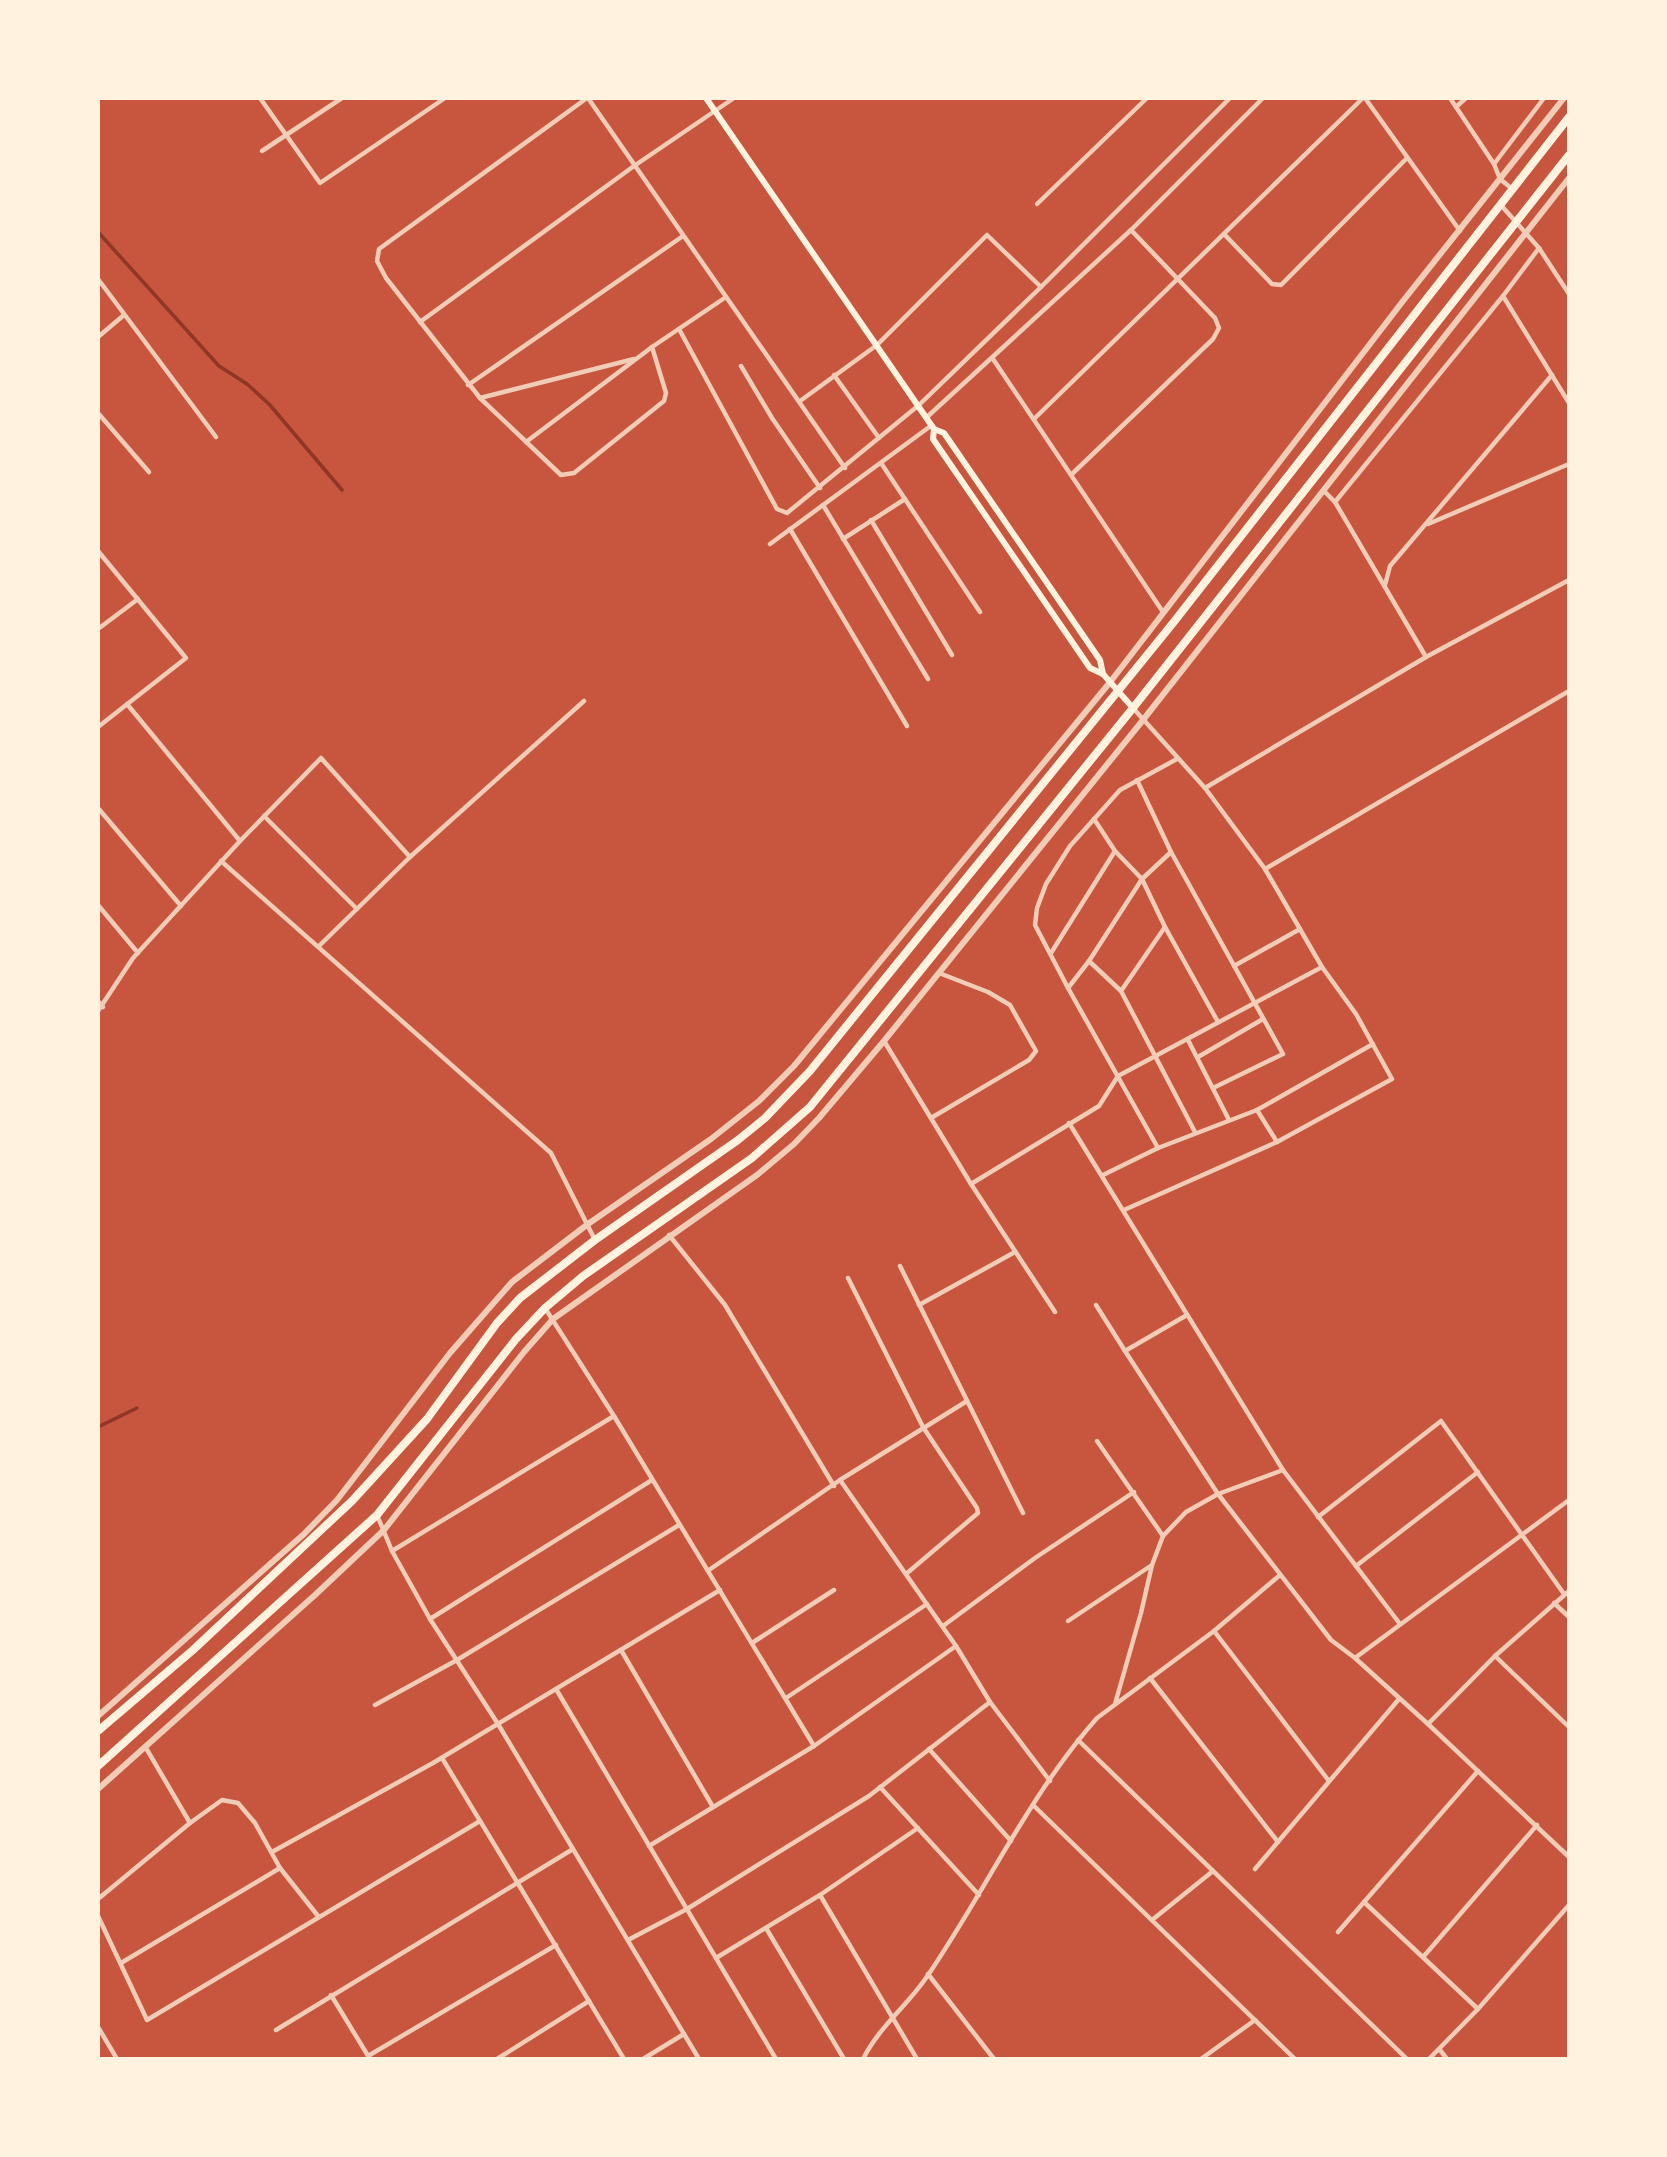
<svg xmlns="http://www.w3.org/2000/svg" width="1667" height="2157" viewBox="0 0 1667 2157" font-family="'Noto Serif',serif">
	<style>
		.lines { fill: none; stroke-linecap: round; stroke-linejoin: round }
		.stream { stroke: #8f3625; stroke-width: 3.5 }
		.minor { stroke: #f1ccb7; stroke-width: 4.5 }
		.tertiary { stroke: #f1ccb7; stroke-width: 6 }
		.secondary { stroke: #fff3e0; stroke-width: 6 }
		.trunk { stroke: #fff3e0; stroke-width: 8 }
	</style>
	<rect width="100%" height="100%" fill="#c8553d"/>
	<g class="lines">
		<g class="stream">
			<polyline points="98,232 219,366 247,384 269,404 342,490"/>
			<polyline points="98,1427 137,1408"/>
		</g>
		<g class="minor">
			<polyline points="260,98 320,183 445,98"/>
			<polyline points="587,98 379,249 377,261 386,278 480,398 561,475 574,473 664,401 666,393 652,347"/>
			<polyline points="588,98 845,468"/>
			<polyline points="1365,98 1460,231"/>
			<polyline points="1450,98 1494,164 1500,179 1511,188"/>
			<polyline points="1456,107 1466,98"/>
			<polyline points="262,151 342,98"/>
			<polyline points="1494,164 1544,98"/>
			<polyline points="1037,204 1147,98"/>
			<polyline points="1500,204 1539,248 1569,294"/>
			<polyline points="1224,234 1272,284 1281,285 1407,158"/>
			<polyline points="98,279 216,437"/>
			<polyline points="1503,296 1569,403"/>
			<polyline points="420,322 634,166 734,98"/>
			<polyline points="679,329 777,509 787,513 919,405 1041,287 1230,98"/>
			<polyline points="98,337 124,315"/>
			<polyline points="993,359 1163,612"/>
			<polyline points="741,366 772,418 820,488"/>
			<polyline points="834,375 879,438"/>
			<polyline points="468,385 683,236"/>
			<polyline points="480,398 634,359"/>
			<polyline points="800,401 877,345 987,235 1041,287"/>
			<polyline points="98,413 149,472"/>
			<polyline points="927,417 1131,230 1263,98"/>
			<polyline points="1034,419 1363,98"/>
			<polyline points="526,442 652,347 726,297"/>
			<polyline points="881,463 980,612"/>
			<polyline points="1072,474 1213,339 1219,328 1215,318 1131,230"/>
			<polyline points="1323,490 1335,502 1426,657"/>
			<polyline points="1335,502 1503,296 1539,248"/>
			<polyline points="823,505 928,679"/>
			<polyline points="871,520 952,655"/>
			<polyline points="1428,524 1569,464"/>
			<polyline points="790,529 907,726"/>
			<polyline points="843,539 905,499"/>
			<polyline points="770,544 932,425"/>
			<polyline points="98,551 186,658 98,727"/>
			<polyline points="1385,585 1390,566 1552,375"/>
			<polyline points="98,629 138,599"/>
			<polyline points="127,704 240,841"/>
			<polyline points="1133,708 1205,788 1426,657 1569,580"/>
			<polyline points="1137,780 1171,852 1283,1054 1213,1088"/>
			<polyline points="98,808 181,906"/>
			<polyline points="264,816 357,909"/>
			<polyline points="1094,819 1115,851 1142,879 1165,927 1218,1022"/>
			<polyline points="221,861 551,1153 595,1240"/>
			<polyline points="1265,869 1569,691"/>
			<polyline points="98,905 138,953"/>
			<polyline points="319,946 410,857 584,701"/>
			<polyline points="1051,953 1115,851"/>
			<polyline points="1089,961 1121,991 1195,1132"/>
			<polyline points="1234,966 1300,929"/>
			<polyline points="1068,988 1089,961 1142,879 1171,852"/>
			<polyline points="1121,991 1165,927"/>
			<polyline points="98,1001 103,1007"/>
			<polyline points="98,1011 133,958 240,841 321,758 410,857"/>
			<polyline points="1188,1040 1229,1120"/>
			<polyline points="884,1041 971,1184 1055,1312"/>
			<polyline points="1198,1057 1263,1019"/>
			<polyline points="1257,1110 1277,1142"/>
			<polyline points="931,1118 1029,1060 1036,1051 1010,1005 988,992 939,973"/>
			<polyline points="1069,1123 1283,1470 1400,1624"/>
			<polyline points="1158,1148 1068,988 1035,925 1037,908 1046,884 1070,846 1120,790 1177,759"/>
			<polyline points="1103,1175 1158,1148 1257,1110 1373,1044"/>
			<polyline points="971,1184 1099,1106 1118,1076 1322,967"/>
			<polyline points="1124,1210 1277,1142 1392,1079 1356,1014 1322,967 1265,869 1205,788"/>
			<polyline points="669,1235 725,1305 834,1486"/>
			<polyline points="900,1266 1023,1513"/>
			<polyline points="848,1278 923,1427 977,1508 978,1513 906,1574"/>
			<polyline points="919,1305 1015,1252"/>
			<polyline points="1096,1305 1125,1351"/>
			<polyline points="545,1308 614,1416 814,1746"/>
			<polyline points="1187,1315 1125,1351 1218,1494 1331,1640 1355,1658 1428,1724 1569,1857"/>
			<polyline points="1097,1441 1163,1536"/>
			<polyline points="840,1480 956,1646 990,1702"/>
			<polyline points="377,1515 392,1551 430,1619 498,1724 699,2059"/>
			<polyline points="1318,1517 1441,1421 1564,1594"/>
			<polyline points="392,1551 614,1416"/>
			<polyline points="1356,1566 1478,1472"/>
			<polyline points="709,1570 840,1480 967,1401"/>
			<polyline points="1554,1603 1569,1617"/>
			<polyline points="430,1619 652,1480"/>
			<polyline points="1068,1621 1152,1565"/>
			<polyline points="943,1626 1035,1558 1134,1492"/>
			<polyline points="1214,1631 1329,1781"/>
			<polyline points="752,1643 834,1590"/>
			<polyline points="621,1650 713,1807"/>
			<polyline points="1495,1656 1569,1727"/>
			<polyline points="1355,1658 1569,1500"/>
			<polyline points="1150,1678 1278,1842"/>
			<polyline points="556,1689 776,2059"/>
			<polyline points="786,1698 927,1604"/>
			<polyline points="1115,1704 1141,1613 1152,1565 1163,1536 1186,1512 1218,1494 1283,1470"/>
			<polyline points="375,1705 457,1660 679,1525"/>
			<polyline points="1428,1724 1495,1656 1569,1591"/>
			<polyline points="1078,1740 1407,2059"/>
			<polyline points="146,1748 190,1823 222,1800 238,1803 255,1823 280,1868 318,1916"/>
			<polyline points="929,1749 1011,1841"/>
			<polyline points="442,1758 624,2059"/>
			<polyline points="880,1787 979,1895"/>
			<polyline points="1033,1805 1295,2059"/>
			<polyline points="649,1846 814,1746 956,1646"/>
			<polyline points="272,1852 433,1763 720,1590"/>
			<polyline points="1255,1869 1399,1699"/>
			<polyline points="820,1895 918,1828"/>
			<polyline points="98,1899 190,1823"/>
			<polyline points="1364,1902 1478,2009"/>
			<polyline points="98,1916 147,2020 480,1821"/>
			<polyline points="1152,1920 1213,1871"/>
			<polyline points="766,1928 844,2059"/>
			<polyline points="1338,1932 1478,1771"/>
			<polyline points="628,1940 687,1909 869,1796 990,1702 1050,1781"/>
			<polyline points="1424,1956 1537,1825"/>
			<polyline points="716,1958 820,1895 917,2059"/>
			<polyline points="121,1963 280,1868"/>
			<polyline points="928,1974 994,2059"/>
			<polyline points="331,1995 370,2059"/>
			<polyline points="98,2027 117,2059"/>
			<polyline points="276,2030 573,1849"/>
			<polyline points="1440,2050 1447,2059"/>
			<polyline points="368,2056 556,1945"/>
			<polyline points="497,2059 589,2001"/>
			<polyline points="643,2059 684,2034"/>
			<path d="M863,2059c16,-32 43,-52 63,-81 58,-84 102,-182 171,-260l117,-87 66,-56"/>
			<polyline points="1201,2059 1255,2020"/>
			<polyline points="1429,2059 1478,2009 1569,1905"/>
		</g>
		<g class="tertiary">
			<polyline points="98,1716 304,1534 337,1500 450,1353 512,1282 588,1224 711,1139 759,1101 794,1066 1111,681 1403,301 1564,98"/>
			<polyline points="98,1789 315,1595 384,1530 524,1352 553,1319 757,1175 794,1144 819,1118 884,1041 1143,720 1569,178"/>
		</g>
		<g class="secondary">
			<polyline points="706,98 934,429 944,433 1100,660 1103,674"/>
			<polyline points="934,429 933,439 1090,668 1103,674 1133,708"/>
		</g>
		<g class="trunk">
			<polyline points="98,1731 193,1650 352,1501 427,1419 497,1323 520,1298 595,1240 738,1140 765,1118 810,1071 1173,623 1569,117"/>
			<polyline points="98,1766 377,1515 516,1339 545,1308 583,1276 752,1158 810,1107 1133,708 1569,155"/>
		</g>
	</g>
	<rect width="1667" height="2157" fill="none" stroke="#fff3e0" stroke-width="200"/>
</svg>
